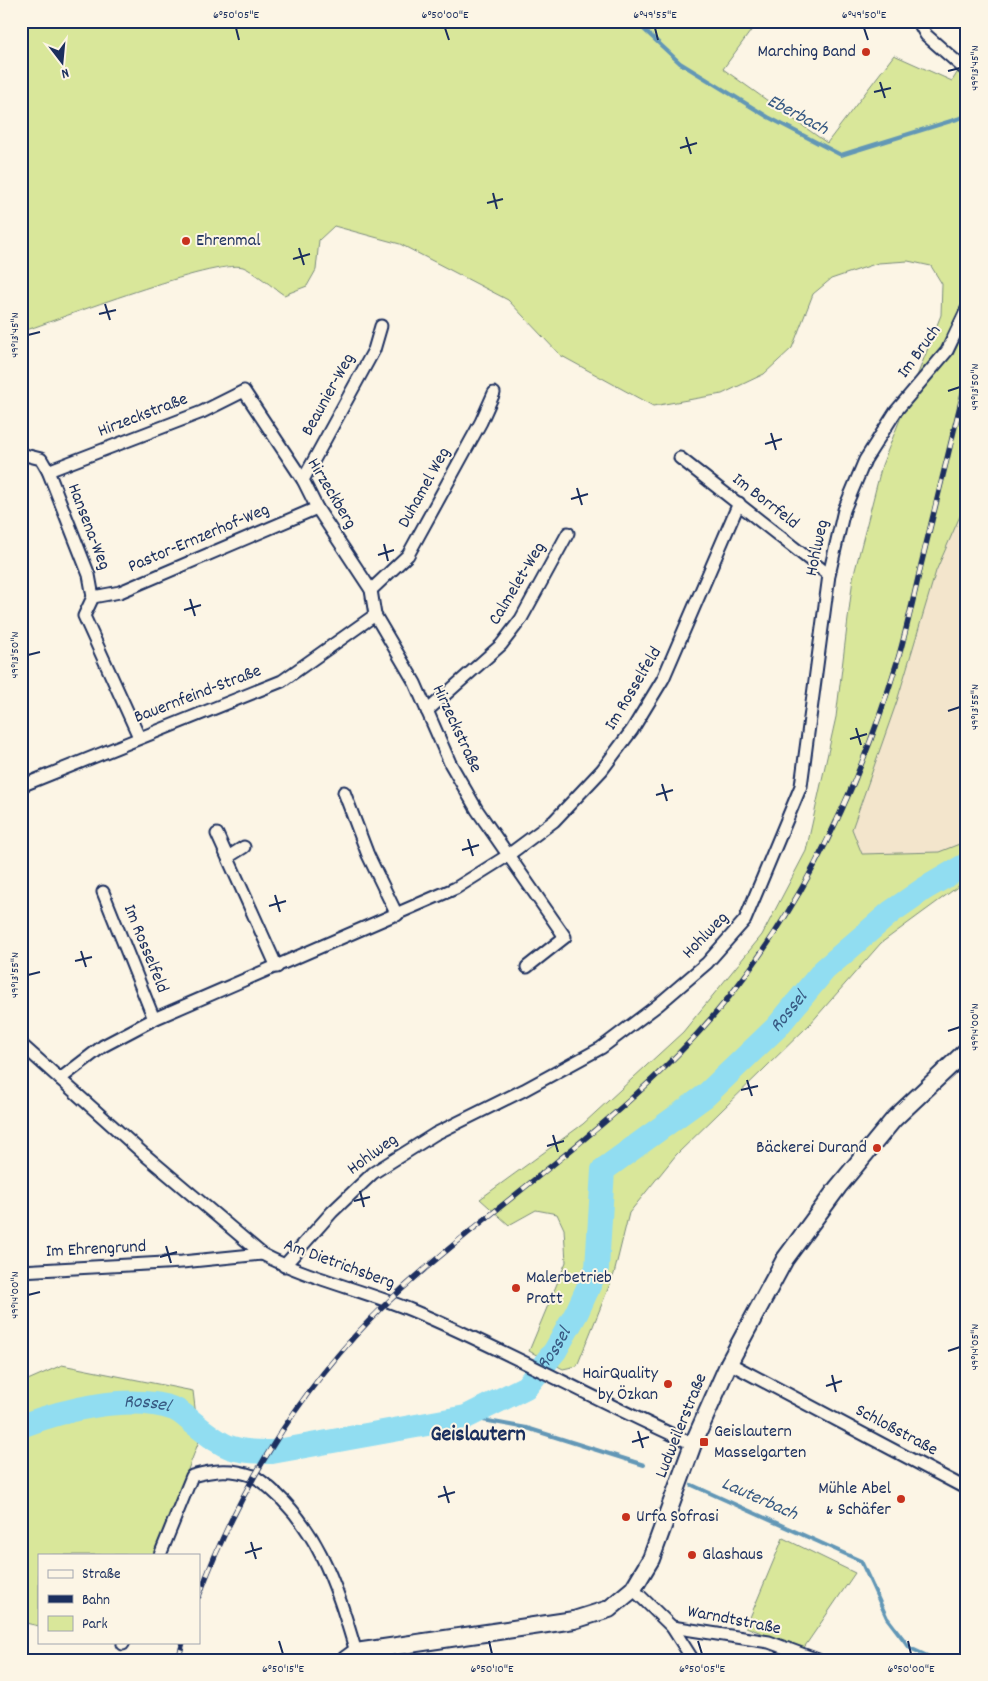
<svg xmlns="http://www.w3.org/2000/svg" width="988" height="1681" viewBox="0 0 988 1681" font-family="Dekko,sans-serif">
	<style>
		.built { fill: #f3e5cc }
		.green { fill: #d9e79a; stroke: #7a8b7c }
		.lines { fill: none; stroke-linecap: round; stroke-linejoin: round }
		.stream { stroke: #6297b6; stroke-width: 4 }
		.river { stroke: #91ddf1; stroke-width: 24 }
		.street-casing { stroke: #1b2f5e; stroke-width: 15 }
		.secondary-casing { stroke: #1b2f5e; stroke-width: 20 }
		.street { stroke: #fcf5e5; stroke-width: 11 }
		.secondary { stroke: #fcf5e5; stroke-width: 16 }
		.rail-casing { stroke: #1b2f5e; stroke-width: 5.5 }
		.rail { stroke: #fcf5e5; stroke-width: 4; stroke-dasharray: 11; stroke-linecap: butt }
		.ticks { fill: none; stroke: #1b2f5e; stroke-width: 2 }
		.poi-dot { fill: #c8321e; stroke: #fcf5e5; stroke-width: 2 }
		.labels { text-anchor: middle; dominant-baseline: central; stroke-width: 4; stroke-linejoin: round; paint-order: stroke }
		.poi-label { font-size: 18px; fill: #1b2f5e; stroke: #fcf5e5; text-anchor: start }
		.street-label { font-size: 18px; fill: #1b2f5e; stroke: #fcf5e5 }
		.water-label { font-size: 19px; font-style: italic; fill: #385a83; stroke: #fcf5e5 }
		.district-label { font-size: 22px; font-weight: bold; fill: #1b2f5e; stroke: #fcf5e5 }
		.neatline { fill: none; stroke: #1b2f5e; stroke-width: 2 }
		.ticks-label { font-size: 12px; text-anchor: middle; fill: #1b2f5e }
	</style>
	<rect width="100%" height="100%" fill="#fcf5e5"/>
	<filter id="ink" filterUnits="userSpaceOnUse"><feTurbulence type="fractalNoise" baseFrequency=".02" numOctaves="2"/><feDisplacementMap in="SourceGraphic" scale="10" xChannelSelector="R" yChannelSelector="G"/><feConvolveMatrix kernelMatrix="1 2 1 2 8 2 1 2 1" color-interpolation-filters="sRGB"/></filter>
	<g filter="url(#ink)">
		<polygon class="built" points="967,500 967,841 940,852 862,854 852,829 897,701 936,571"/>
		<g class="green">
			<path d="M21,21h737l-35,48 104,74 67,-88 58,26 15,-24v443l-31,71 -39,130 -45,128 10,25 77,-2 28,-11v39l-86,63 -71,81 -134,131 -47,58 -15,61 -37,92 -14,3 -34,-18 37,-89 -2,-33 -7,-15 -21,-4 -27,15 -29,-26 103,-75 100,-92 79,-97 44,-84 30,-134 17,-139 29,-113 59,-150 1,-31 -11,-18 -23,-5 -30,2 -47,16 -18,15 -21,54 -28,26 -42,20 -69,12 -93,-51 -52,-55 -108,-56 -66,-18 -15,14 -3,30 -9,16 -23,9c-9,-6 -32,-25 -41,-28 -29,-8 -184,52 -222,65z"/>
			<polygon points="62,1365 193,1391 199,1441 155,1555 39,1555 39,1626 21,1622 21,1383"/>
			<polygon points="783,1538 855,1573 803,1649 746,1627"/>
		</g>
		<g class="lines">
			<g class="stream">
				<polyline points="635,21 680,63 768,117 841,155 967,116"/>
				<polyline points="466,1417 527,1428 644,1465"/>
				<polyline points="692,1485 861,1561 887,1618 910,1648 936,1660"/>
			</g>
			<path class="river" id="s1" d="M21,1426c42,-16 109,-33 153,-17 8,3 15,11 22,16 30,24 37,27 76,27l194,-35 60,-30 29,-36 22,-39 20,-44 6,-98 102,-74 72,-69 47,-57 67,-58 33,-23 43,-25"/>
			<g class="street-casing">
				<g id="street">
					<polyline points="918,21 926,35 967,71"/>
					<polyline points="21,454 41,459 48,471 89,575 93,597 84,616 139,737"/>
					<polyline points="680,458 829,575"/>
					<polyline points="48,471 202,412 244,391 303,480 317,508 371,590 375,615 415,683 450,763 477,810 565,937 527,967"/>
					<polyline points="303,480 374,350 381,326"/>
					<polyline points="371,590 408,555 481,422 494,393"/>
					<polyline points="93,597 120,592 317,508"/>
					<polyline points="427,711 501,645 521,619 568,533"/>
					<polyline points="21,786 282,681 375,615"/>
					<polyline points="344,792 368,855 397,915"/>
					<polyline points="217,834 277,967"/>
					<polyline points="228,857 244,847"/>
					<polyline points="103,892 154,1019"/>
					<path d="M21,1044l124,111 117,99c45,24 101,36 149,56 96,40 187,92 282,134"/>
					<polyline points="60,1079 103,1046 154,1019 456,888 507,856 554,821 602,770 632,730 663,679 739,503"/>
					<polyline points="284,1266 332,1212 373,1173 435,1134 524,1090 601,1048 658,1005 707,963 745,920 801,786 829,575 844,510 865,460 896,411 947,351 967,309"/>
					<polyline points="21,1271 182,1262 262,1254"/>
					<polyline points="729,1363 967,1489"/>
					<path d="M254,1476c62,42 82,108 102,176"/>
					<path d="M160,1555l32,-79c21,-6 40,-8 61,0"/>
					<polyline points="633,1589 672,1627 693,1660"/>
					<polyline points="672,1627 769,1642 818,1660"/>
					<polyline points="123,1644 124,1642"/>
				</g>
			</g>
			<g class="secondary-casing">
				<polyline id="secondary" points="345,1660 356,1652 574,1620 609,1609 633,1589 651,1559 693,1444 729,1363 785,1259 838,1187 894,1119 967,1050"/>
			</g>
			<use href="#street" class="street"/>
			<use href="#secondary" class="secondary"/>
			<g class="rail-casing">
				<g id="rail">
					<path d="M199,1596c42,-114 112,-225 203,-307 109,-98 235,-177 327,-292 78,-99 133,-218 169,-338 9,-31 16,-63 23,-94 15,-63 31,-125 46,-188"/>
					<polyline points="178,1660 183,1642"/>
				</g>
			</g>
			<use href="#rail" class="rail"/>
		</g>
	</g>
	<path class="ticks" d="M236,28l3,12M445,28l4,12M655,28l3,12M864,28l4,12M948,71l12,-3M880,82l5,16M874,92l17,-4M686,137l5,17M680,148l17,-5M493,193l4,16M487,203l16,-4M299,248l5,17M293,259l17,-5M105,304l5,16M99,314l17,-4M28,335l12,-3M948,391l12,-4M771,433l5,17M765,444l17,-5M577,488l5,17M571,499l17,-5M384,544l4,17M378,555l16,-5M190,599l5,17M184,610l17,-5M28,655l12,-3M948,711l12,-4M856,728l5,17M850,739l17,-5M662,784l5,17M656,795l17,-5M468,839l5,17M462,850l17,-5M275,895l5,17M269,906l17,-5M81,951l5,16M75,961l17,-4M28,975l12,-3M948,1031l12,-4M747,1080l5,16M741,1090l17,-4M553,1135l5,17M547,1146l17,-5M360,1191l4,16M354,1201l16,-4M166,1246l5,17M160,1257l17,-5M28,1295l12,-3M948,1351l12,-4M832,1375l4,17M826,1386l16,-5M638,1431l5,17M632,1442l17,-5M444,1486l5,17M438,1497l17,-5M251,1542l5,17M245,1553l17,-5M279,1641l4,13M489,1641l3,13M698,1641l4,13M908,1641l3,13"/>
	<g class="poi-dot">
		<circle cx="866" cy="52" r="5"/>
		<circle cx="186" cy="241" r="5"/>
		<circle cx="877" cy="1148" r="5"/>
		<circle cx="516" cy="1288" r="5"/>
		<circle cx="668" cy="1384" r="5"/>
		<rect x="699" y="1437" width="10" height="10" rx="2.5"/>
		<circle cx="901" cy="1499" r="5"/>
		<circle cx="626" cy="1517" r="5"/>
		<circle cx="692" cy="1555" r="5"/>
	</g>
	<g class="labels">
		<g class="poi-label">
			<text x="856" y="52" text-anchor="end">Marching Band</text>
			<text x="196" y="241">Ehrenmal</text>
			<text x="867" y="1148" text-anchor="end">Bäckerei Durand</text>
			<text x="526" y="1278">Malerbetrieb<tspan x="526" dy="21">Pratt</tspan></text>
			<text x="658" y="1374" text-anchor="end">HairQuality<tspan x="658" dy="21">by Özkan</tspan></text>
			<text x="714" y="1432">Geislautern<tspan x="714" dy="21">Masselgarten</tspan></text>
			<text x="891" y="1489" text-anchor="end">Mühle Abel<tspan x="891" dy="21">&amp; Schäfer</tspan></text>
			<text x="636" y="1517">Urfa Sofrasi</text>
			<text x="702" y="1555">Glashaus</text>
		</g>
		<g class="street-label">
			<text transform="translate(920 352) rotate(-54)">Im Bruch</text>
			<text transform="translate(329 395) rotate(-61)">Beaunier-Weg</text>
			<text transform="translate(143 416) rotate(-21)">Hirzeckstraße</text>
			<text transform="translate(425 488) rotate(-61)">Duhamel Weg</text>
			<text transform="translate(331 494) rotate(59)">Hirzeckberg</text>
			<text transform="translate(765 502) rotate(38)">Im Borrfeld</text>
			<text transform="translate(88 527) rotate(69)">Hansena-Weg</text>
			<text transform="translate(199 539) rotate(-23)">Pastor-Ernzerhof-Weg</text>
			<text transform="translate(818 548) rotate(-78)">Hohlweg</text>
			<text transform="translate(518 584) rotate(-59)">Calmelet-Weg</text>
			<text transform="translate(634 689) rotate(-59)">Im Rosselfeld</text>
			<text transform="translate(198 695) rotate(-21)">Bauernfeind-Straße</text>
			<text transform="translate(456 729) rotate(65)">Hirzeckstraße</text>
			<text transform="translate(706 936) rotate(-46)">Hohlweg</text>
			<text transform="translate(145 949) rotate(68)">Im Rosselfeld</text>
			<text transform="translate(373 1155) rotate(-36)">Hohlweg</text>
			<text transform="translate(96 1250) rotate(-3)">Im Ehrengrund</text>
			<text transform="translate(339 1265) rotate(20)">Am Dietrichsberg</text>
			<text transform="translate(682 1426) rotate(-68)">Ludweilerstraße</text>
			<text transform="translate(896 1431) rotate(28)">Schloßstraße</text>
			<text transform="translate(734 1621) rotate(11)">Warndtstraße</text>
		</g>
		<g class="water-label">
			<text transform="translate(797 116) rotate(28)">Eberbach</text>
			<text stroke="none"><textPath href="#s1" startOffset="1014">Rossel</textPath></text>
			<text stroke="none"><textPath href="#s1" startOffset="579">Rossel</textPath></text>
			<text stroke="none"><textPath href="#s1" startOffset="129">Rossel</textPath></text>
			<text transform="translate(759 1500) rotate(24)">Lauterbach</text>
		</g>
		<g class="district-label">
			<text x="478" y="1435">Geislautern</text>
		</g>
	</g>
	<rect width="988" height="1681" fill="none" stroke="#fcf5e5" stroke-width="55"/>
	<rect x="38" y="1554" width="162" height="90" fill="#fcf5e5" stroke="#a2a6af"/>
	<rect x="48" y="1570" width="25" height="8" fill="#fcf5e5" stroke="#a2a6af"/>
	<text x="82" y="1578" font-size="15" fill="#1b2f5e">Straße</text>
	<rect x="48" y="1595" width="25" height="8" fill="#1b2f5e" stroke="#a2a6af"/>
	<text x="82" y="1604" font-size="15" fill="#1b2f5e">Bahn</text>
	<rect x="48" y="1616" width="25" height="15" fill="#d9e79a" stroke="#a2a6af"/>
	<text x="82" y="1628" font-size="15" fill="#1b2f5e">Park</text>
	<g transform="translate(62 62) rotate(164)" stroke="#fcf5e5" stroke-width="4" paint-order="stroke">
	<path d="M0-4L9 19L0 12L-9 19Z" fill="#1b2f5e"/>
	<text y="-8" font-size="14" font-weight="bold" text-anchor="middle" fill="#1b2f5e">N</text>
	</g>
	<rect x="28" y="28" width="932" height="1626" class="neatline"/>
	<g class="ticks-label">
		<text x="236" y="18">6°50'05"E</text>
		<text x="445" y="18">6°50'00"E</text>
		<text x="655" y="18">6°49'55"E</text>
		<text x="864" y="18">6°49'50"E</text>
		<text transform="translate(974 68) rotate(-90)" y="4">49°13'45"N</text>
		<text transform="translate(14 335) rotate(-90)" y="4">49°13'45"N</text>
		<text transform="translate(974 387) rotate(-90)" y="4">49°13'50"N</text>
		<text transform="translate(14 655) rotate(-90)" y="4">49°13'50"N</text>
		<text transform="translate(974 707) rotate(-90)" y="4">49°13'55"N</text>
		<text transform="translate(14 975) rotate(-90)" y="4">49°13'55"N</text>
		<text transform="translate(974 1027) rotate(-90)" y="4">49°14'00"N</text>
		<text transform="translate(14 1295) rotate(-90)" y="4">49°14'00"N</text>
		<text transform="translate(974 1347) rotate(-90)" y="4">49°14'05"N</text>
		<text x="283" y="1672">6°50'15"E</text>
		<text x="492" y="1672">6°50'10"E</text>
		<text x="702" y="1672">6°50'05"E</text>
		<text x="911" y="1672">6°50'00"E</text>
	</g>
</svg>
